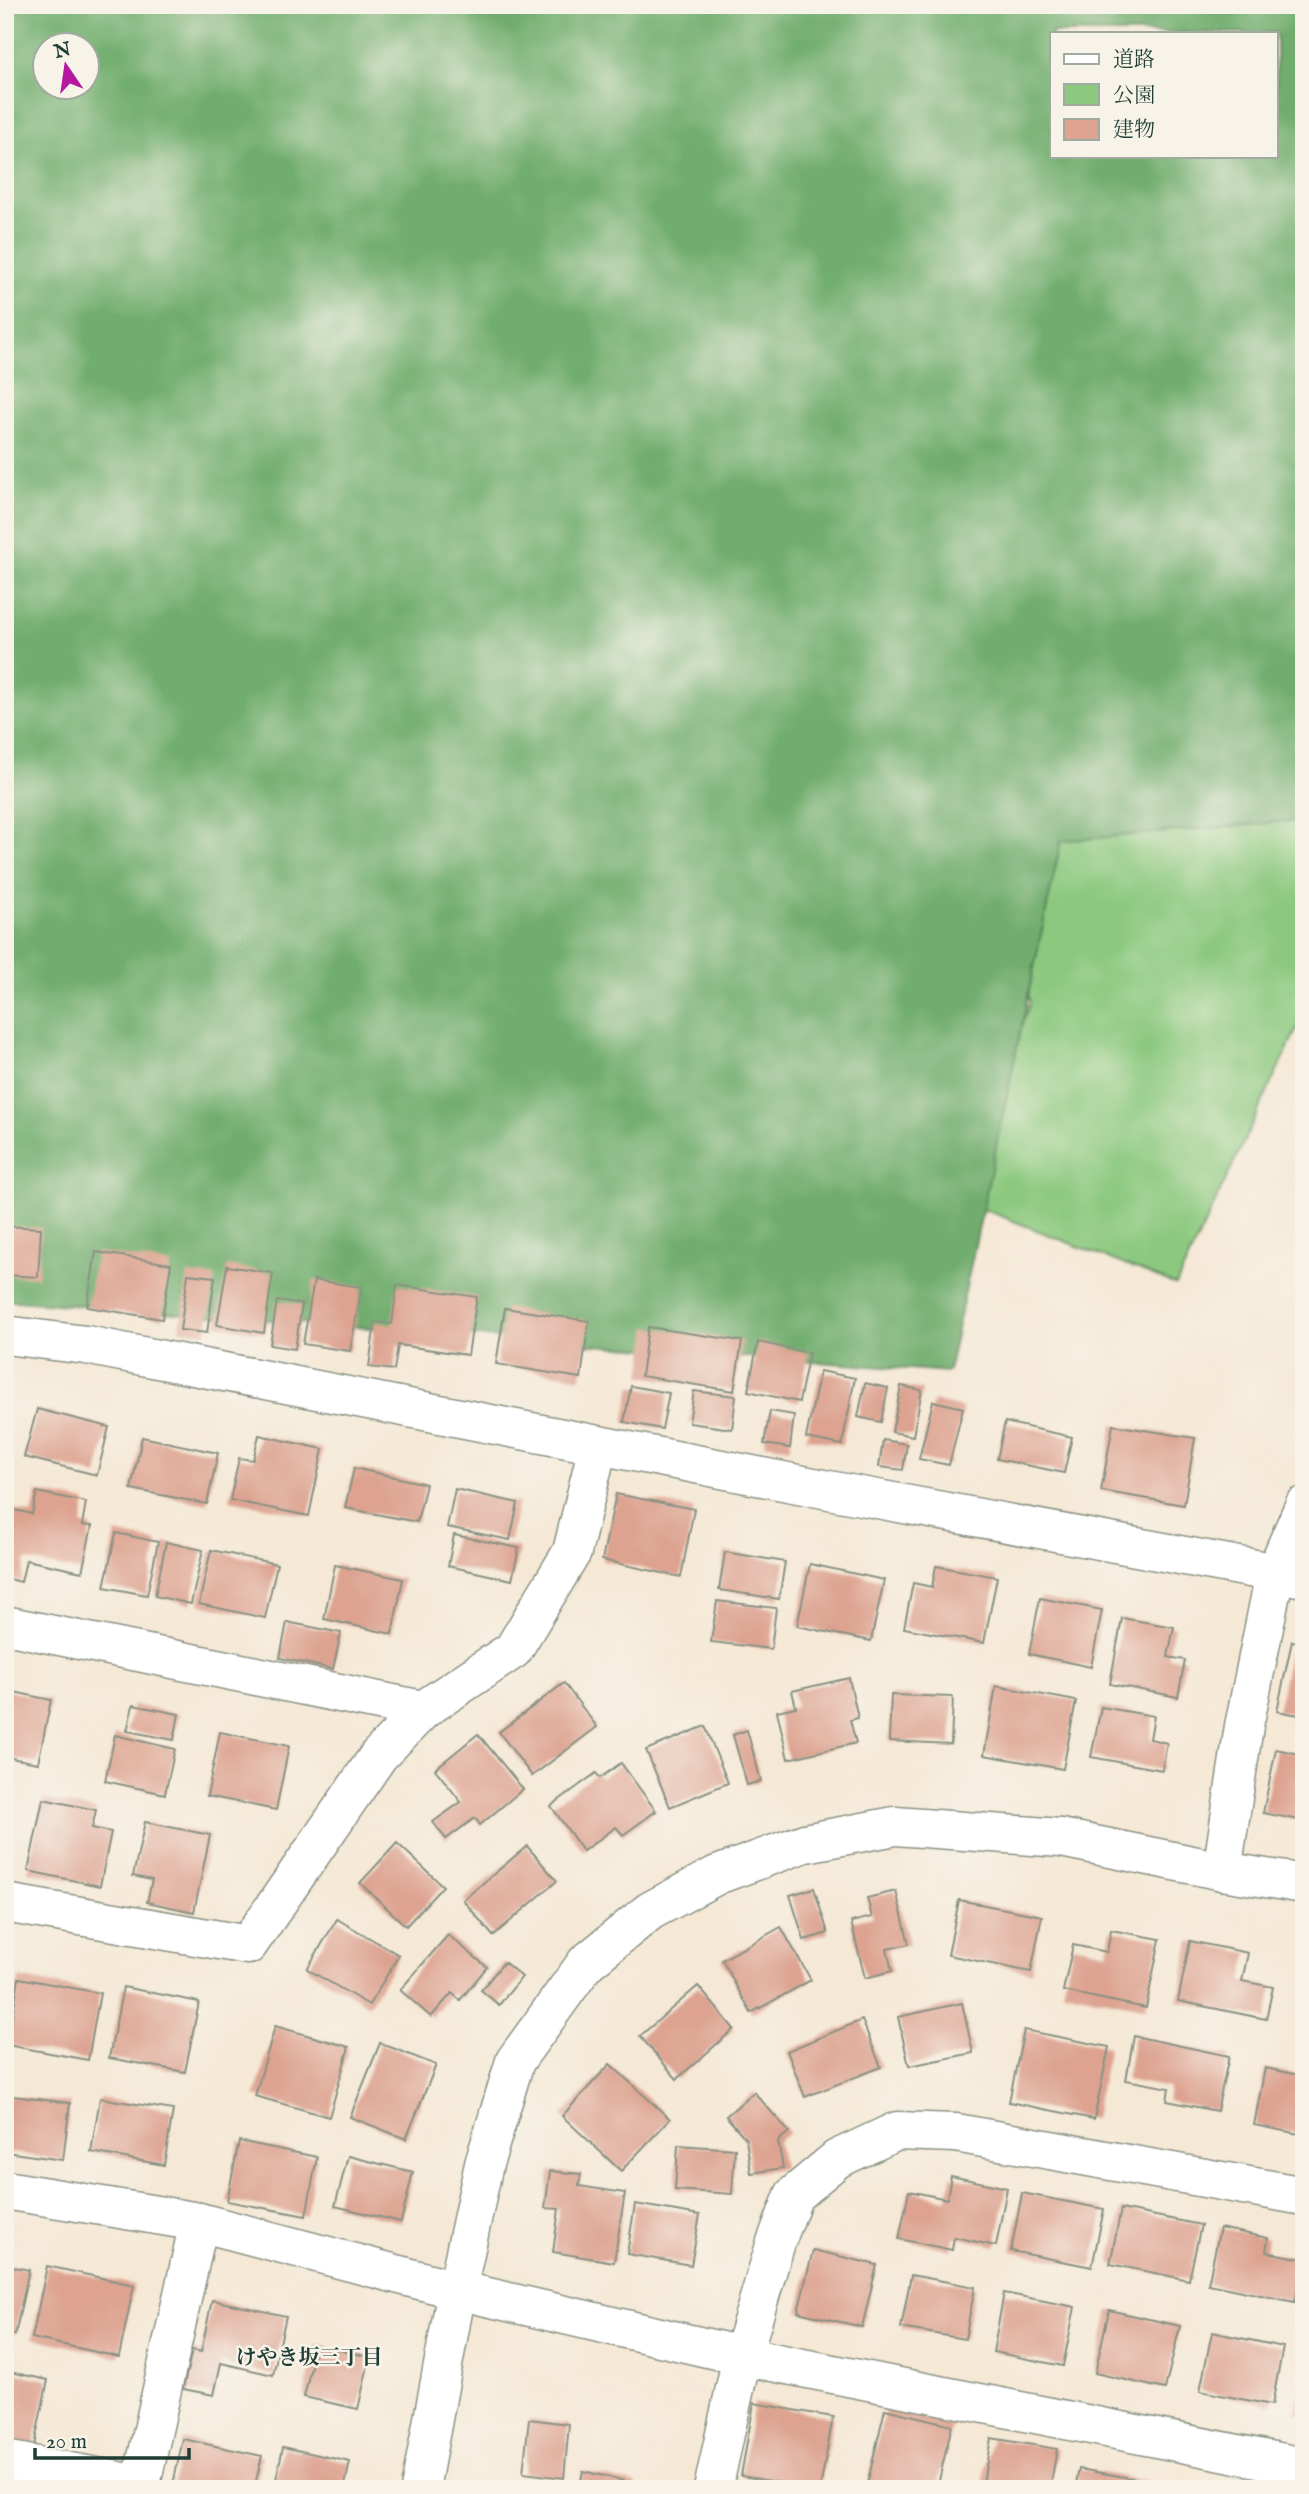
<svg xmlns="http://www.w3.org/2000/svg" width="1309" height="2494" viewBox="0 0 1309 2494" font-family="'IM FELL English','Noto Serif JP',serif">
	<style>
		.green { fill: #8cc97f; stroke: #56835a; stroke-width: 2 }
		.forest { fill: #71ad6e; stroke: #487551; stroke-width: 2; fill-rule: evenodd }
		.building { fill: #dda290 }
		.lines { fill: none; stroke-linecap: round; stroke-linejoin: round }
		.minor-casing { stroke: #8a9284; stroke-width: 41 }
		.tertiary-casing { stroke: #8a9284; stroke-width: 41 }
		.minor { stroke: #fff; stroke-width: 38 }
		.tertiary { stroke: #fff; stroke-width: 38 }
		.labels { text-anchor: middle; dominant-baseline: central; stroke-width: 5; stroke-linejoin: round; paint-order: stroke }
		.neighbourhood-label { font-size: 21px; font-weight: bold; fill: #1f3d34; stroke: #f7f3e8 }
	</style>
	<rect width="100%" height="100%" fill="#f7f3e8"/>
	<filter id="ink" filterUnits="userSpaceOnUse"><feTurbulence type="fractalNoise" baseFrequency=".0143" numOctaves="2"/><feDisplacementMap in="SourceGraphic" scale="14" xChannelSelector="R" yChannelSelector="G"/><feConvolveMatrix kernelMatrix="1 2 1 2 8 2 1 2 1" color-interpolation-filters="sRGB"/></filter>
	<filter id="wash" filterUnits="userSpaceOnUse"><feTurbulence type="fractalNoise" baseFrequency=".00686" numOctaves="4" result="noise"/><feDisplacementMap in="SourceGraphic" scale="28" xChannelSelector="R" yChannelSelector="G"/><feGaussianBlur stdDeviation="1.57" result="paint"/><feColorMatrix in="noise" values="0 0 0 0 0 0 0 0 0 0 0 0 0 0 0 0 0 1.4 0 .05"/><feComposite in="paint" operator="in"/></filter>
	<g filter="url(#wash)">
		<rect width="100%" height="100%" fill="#f5e8d5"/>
		<polygon class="green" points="1304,769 1304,1014 1176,1285 955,1198 1030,1003 1018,938 1032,811"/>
		<path class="forest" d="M5,5h1299v815l-243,21 -113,531 -943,-72zM1052,33h224v123h-224zM46,46h42v42h-42z"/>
		<g id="blocks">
			<g class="building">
				<polygon points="5,1226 41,1228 38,1277 5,1275"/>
				<polygon points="96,1252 171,1264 162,1319 87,1307"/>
				<polygon points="227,1266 273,1273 264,1333 217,1325"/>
				<polygon points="188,1274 215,1277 207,1333 180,1330"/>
				<polygon points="314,1280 362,1287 350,1351 303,1344"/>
				<polygon points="397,1285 477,1297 468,1355 398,1345 394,1370 369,1367 375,1322 392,1324"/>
				<polygon points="277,1301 302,1304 295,1349 270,1345"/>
				<polygon points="505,1308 589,1321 581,1378 496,1364"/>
				<polygon points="648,1327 742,1341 734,1391 641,1376"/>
				<polygon points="758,1342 809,1353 799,1402 748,1391"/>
				<polygon points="820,1371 855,1378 842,1445 806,1438"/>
				<polygon points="865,1383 888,1388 881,1422 858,1417"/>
				<polygon points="631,1386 669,1393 662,1429 624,1422"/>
				<polygon points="901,1386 922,1390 913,1436 892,1432"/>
				<polygon points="694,1391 736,1396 732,1429 689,1423"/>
				<polygon points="933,1401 963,1408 949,1465 919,1459"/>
				<polygon points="37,1409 109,1427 97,1475 24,1457"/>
				<polygon points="770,1411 794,1415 790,1448 764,1444"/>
				<polygon points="1005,1422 1072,1437 1064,1473 997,1459"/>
				<polygon points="1113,1425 1195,1438 1184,1505 1101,1491"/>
				<polygon points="259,1435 323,1449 309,1516 230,1500 239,1458 253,1460"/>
				<polygon points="142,1437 218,1453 207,1504 131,1489"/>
				<polygon points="883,1440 907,1444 903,1470 879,1467"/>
				<polygon points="354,1468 426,1484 417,1522 345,1508"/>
				<polygon points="455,1489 518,1503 510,1540 447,1527"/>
				<polygon points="37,1492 86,1502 82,1525 92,1526 82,1572 26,1560 21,1582 5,1578 5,1518 7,1508 32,1514"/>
				<polygon points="616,1494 694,1509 681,1577 602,1560"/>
				<polygon points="116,1533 158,1542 147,1595 104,1587"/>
				<polygon points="454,1535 519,1548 512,1580 448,1566"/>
				<polygon points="166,1542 203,1550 191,1604 155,1596"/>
				<polygon points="211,1550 277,1564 265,1618 199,1604"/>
				<polygon points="725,1552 785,1562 779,1599 719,1590"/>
				<polygon points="810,1564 884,1580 871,1641 797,1626"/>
				<polygon points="335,1565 403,1579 392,1634 324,1619"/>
				<polygon points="936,1566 997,1577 984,1643 904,1628 913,1583 932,1587"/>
				<polygon points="1040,1598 1102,1610 1091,1667 1029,1654"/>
				<polygon points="717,1601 776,1608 771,1649 711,1642"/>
				<polygon points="1122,1618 1174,1627 1168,1657 1185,1660 1178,1697 1110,1684"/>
				<polygon points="287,1622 341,1633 333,1669 280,1658"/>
				<polygon points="1292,1641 1304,1643 1304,1716 1277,1711"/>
				<polygon points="849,1678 858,1718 850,1720 856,1743 788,1759 777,1711 796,1707 792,1691"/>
				<polygon points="564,1683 597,1727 532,1776 499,1732"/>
				<polygon points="996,1686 1076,1701 1063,1769 984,1755"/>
				<polygon points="5,1690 51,1700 38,1763 5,1757"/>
				<polygon points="891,1695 953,1697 951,1744 889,1741"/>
				<polygon points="133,1705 179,1714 174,1740 127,1731"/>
				<polygon points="1101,1707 1154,1716 1150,1739 1167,1743 1162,1770 1091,1757"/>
				<polygon points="705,1726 728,1783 670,1807 646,1750"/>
				<polygon points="747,1730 761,1781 747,1785 733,1735"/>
				<polygon points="220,1732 289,1746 276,1810 207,1796"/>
				<polygon points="478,1734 523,1789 480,1825 475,1818 446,1839 433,1822 461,1802 435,1769"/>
				<polygon points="115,1735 175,1749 165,1794 105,1781"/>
				<polygon points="1276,1749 1304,1755 1304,1821 1263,1813"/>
				<polygon points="621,1763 656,1811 623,1835 616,1827 583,1851 551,1806 596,1773 600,1778"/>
				<polygon points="43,1799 96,1810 92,1828 111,1832 100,1886 28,1871"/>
				<polygon points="145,1822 210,1835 194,1912 147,1902 152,1880 133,1876"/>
				<polygon points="397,1843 443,1886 406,1926 360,1883"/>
				<polygon points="527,1846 557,1881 493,1936 463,1900"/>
				<polygon points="814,1888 828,1933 804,1940 790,1895"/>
				<polygon points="896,1891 909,1944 887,1949 892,1971 865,1978 851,1922 872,1917 867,1898"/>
				<polygon points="959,1900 1042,1916 1031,1972 948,1955"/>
				<polygon points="337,1919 399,1955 369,2005 307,1969"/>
				<polygon points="781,1927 811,1980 751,2013 722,1960"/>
				<polygon points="1111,1930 1160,1939 1146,2008 1063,1991 1073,1945 1107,1952"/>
				<polygon points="448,1935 487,1967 460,2000 452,1993 431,2017 400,1990"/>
				<polygon points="1190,1941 1248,1953 1242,1981 1273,1987 1266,2019 1178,2001"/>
				<polygon points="504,1962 522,1977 499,2005 481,1990"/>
				<polygon points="19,1978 100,1993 88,2060 7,2045"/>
				<polygon points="698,1986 734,2029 677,2079 640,2036"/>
				<polygon points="123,1987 199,2002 185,2072 109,2058"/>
				<polygon points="1303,2001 1304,2001 1304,2025 1298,2023"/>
				<polygon points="962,2003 973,2053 909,2066 898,2017"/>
				<polygon points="862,2020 881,2067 805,2097 787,2051"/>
				<polygon points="275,2026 349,2047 329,2117 255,2096"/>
				<polygon points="1024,2030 1109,2047 1094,2119 1009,2102"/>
				<polygon points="1134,2036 1229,2056 1217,2111 1167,2101 1169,2088 1126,2080"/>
				<polygon points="380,2043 436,2065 406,2139 350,2117"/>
				<polygon points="610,2064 670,2119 621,2171 562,2116"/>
				<polygon points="1265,2068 1304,2076 1304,2135 1254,2125"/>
				<polygon points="754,2092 789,2132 778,2141 783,2168 751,2173 746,2139 726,2116"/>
				<polygon points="5,2095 70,2103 63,2160 5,2152"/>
				<polygon points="100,2098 173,2110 164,2165 91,2152"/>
				<polygon points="239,2141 317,2157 306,2216 227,2201"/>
				<polygon points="678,2145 735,2149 732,2194 675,2190"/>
				<polygon points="348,2156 413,2172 401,2222 335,2206"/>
				<polygon points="550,2171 581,2174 579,2186 625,2193 614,2262 553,2252 559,2209 545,2208"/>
				<polygon points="951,2176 1007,2188 996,2246 954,2237 952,2250 899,2239 909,2191 947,2199"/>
				<polygon points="1022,2193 1104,2209 1092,2267 1011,2251"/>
				<polygon points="635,2204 700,2215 691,2265 627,2254"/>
				<polygon points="1121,2209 1201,2225 1189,2280 1110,2264"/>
				<polygon points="1220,2228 1268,2238 1266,2252 1304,2259 1295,2302 1208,2284"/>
				<polygon points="813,2250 877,2265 862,2327 798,2312"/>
				<polygon points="5,2265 29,2270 15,2335 5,2333"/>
				<polygon points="47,2266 134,2285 119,2357 32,2338"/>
				<polygon points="911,2275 975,2287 965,2339 901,2328"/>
				<polygon points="1004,2293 1075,2307 1063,2366 993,2352"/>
				<polygon points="212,2300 286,2316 273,2375 221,2363 214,2395 183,2389 192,2350 201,2352"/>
				<polygon points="1109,2310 1180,2326 1165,2389 1095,2373"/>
				<polygon points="1212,2332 1283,2347 1272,2405 1200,2391"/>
				<polygon points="316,2345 370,2357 358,2409 304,2397"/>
				<polygon points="5,2371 48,2380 33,2450 5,2444"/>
				<polygon points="1303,2376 1304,2376 1304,2415 1295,2413"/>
				<polygon points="754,2403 833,2417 820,2489 741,2476"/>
				<polygon points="885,2409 952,2425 937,2489 866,2489"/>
				<polygon points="529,2419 569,2424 564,2478 523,2473"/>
				<polygon points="991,2438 1057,2449 1050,2489 982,2489"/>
				<polygon points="183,2439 262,2456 254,2489 172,2489"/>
				<polygon points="283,2447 350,2462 344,2489 274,2489"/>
				<polygon points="1079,2469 1148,2481 1146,2489 1075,2489"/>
				<polygon points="583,2471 637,2484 636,2489 579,2489"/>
			</g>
		</g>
	</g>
	<g filter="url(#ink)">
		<use href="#blocks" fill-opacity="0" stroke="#8a9284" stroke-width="2"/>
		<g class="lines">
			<g class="minor-casing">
				<g id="minor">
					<polyline points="5,1335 86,1345 834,1491 1304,1578"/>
					<polyline points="5,1625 423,1710"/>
					<polyline points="1222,1871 1244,1726 1275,1573 1304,1506"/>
					<polyline points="5,1903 248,1945 379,1755 423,1710 513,1650 572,1552 598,1446"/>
					<polyline points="5,2190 199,2222"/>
					<polyline points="5,2460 140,2485"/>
					<polyline points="140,2489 199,2222 457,2290 742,2356 1304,2467"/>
					<polyline points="713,2489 742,2356 776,2242 794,2195 837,2159 897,2131 956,2133 1304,2196"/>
				</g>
			</g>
			<g class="tertiary-casing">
				<polyline id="tertiary" points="420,2489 457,2290 484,2164 515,2061 586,1963 650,1911 717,1875 805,1843 895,1826 1061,1838 1222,1871 1304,1884"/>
			</g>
			<use href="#minor" class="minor"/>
			<use href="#tertiary" class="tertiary"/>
		</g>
	</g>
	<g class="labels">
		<g class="neighbourhood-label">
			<text x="309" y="2358">けやき坂三丁目</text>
		</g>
	</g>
	<rect width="1309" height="2494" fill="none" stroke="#f7f3e8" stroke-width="28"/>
	<rect x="1050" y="32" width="228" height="126" fill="#f7f3e8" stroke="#a1aaa0" stroke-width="2"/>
	<rect x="1064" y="54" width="35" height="10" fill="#ffffff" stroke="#a1aaa0" stroke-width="2"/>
	<text x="1113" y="66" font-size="21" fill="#1f3d34">道路</text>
	<rect x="1064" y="84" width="35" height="21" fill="#8cc97f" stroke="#a1aaa0" stroke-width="2"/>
	<text x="1113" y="102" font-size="21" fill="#1f3d34">公園</text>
	<rect x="1064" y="119" width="35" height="21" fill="#dda290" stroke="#a1aaa0" stroke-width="2"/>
	<text x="1113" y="136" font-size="21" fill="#1f3d34">建物</text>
	<g transform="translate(66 66) rotate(347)"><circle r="33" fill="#f7f3e8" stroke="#a1aaa0" stroke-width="2"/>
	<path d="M0-5L12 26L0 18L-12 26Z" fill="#b5179e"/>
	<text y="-10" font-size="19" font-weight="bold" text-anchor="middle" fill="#1f3d34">N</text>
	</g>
	<path d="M35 2448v10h154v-10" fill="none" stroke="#1f3d34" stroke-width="3.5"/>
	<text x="46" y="2448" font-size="21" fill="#1f3d34" stroke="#f7f3e8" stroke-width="5" paint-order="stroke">20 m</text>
</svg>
